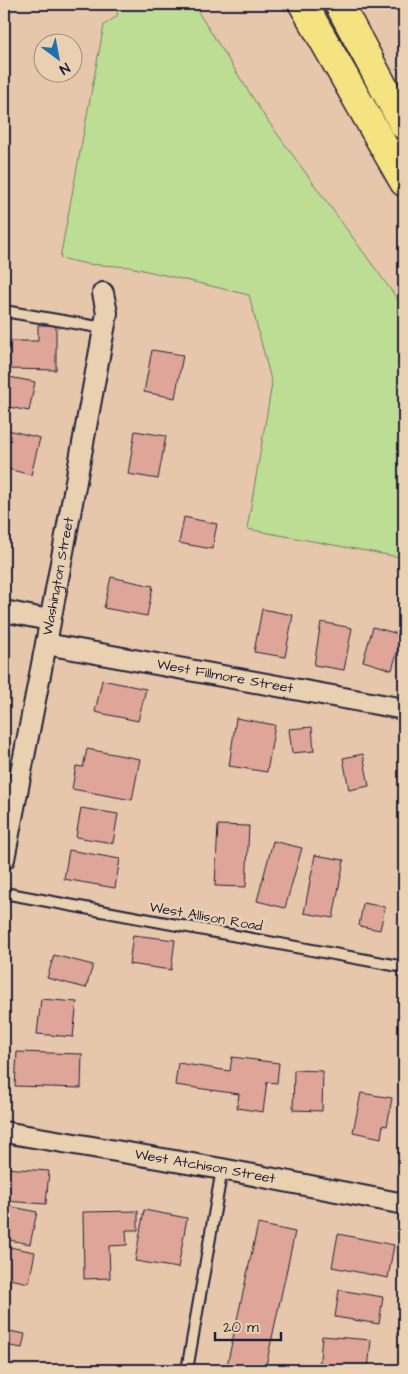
<svg xmlns="http://www.w3.org/2000/svg" width="408" height="1374" viewBox="0 0 408 1374" font-family="'Architects Daughter',sans-serif">
	<style>
		.green { fill: #bddc94; stroke: #707f68 }
		.building { fill: #dea598; stroke: #22223b }
		.lines { fill: none; stroke-linecap: round; stroke-linejoin: round }
		.lane-casing { stroke: #22223b; stroke-width: 14 }
		.street-casing { stroke: #22223b; stroke-width: 24 }
		.highway-casing { stroke: #22223b; stroke-width: 31 }
		.lane { stroke: #e9d0b1; stroke-width: 10 }
		.street { stroke: #e9d0b1; stroke-width: 20 }
		.highway { stroke: #f5e381; stroke-width: 28 }
		.labels { text-anchor: middle; dominant-baseline: central; stroke-width: 4.5; stroke-linejoin: round; paint-order: stroke }
		.street-label { font-size: 14px; fill: #22223b; stroke: #e9d0b1 }
	</style>
	<rect width="100%" height="100%" fill="#e7c7ac"/>
	<filter id="ink" filterUnits="userSpaceOnUse"><feTurbulence type="fractalNoise" baseFrequency=".02" numOctaves="2"/><feDisplacementMap in="SourceGraphic" scale="10" xChannelSelector="R" yChannelSelector="G"/><feConvolveMatrix kernelMatrix="1 2 1 2 8 2 1 2 1" color-interpolation-filters="sRGB"/></filter>
	<g filter="url(#ink)">
		<polygon class="green" points="118,4 193,4 265,117 404,308 404,558 247,529 272,384 249,295 130,267 87,264 60,258 104,25 117,16"/>
		<g class="building">
			<polygon points="38,325 56,325 56,370 9,369 9,341 38,341"/>
			<polygon points="152,350 183,355 175,398 144,392"/>
			<polygon points="4,376 35,382 29,411 4,406"/>
			<polygon points="4,429 40,438 31,475 4,468"/>
			<polygon points="135,431 166,436 158,479 128,474"/>
			<polygon points="184,517 217,524 212,549 179,543"/>
			<polygon points="111,577 153,586 147,616 104,608"/>
			<polygon points="262,609 293,615 285,657 254,652"/>
			<polygon points="321,622 352,628 344,670 314,665"/>
			<polygon points="373,627 402,635 392,670 363,661"/>
			<polygon points="4,629 8,630 4,644"/>
			<polygon points="102,680 146,689 138,721 95,712"/>
			<polygon points="236,718 275,725 267,772 229,766"/>
			<polygon points="312,727 314,751 292,753 289,729"/>
			<polygon points="87,749 140,759 132,800 72,789 76,766 83,767"/>
			<polygon points="363,754 369,786 349,790 343,758"/>
			<polygon points="81,808 118,814 113,843 76,837"/>
			<polygon points="218,825 249,826 246,887 215,886"/>
			<polygon points="273,841 302,848 285,908 257,901"/>
			<polygon points="69,850 120,859 115,888 64,879"/>
			<polygon points="315,855 344,860 333,918 304,913"/>
			<polygon points="363,903 385,907 380,930 359,926"/>
			<polygon points="133,935 175,940 171,970 129,964"/>
			<polygon points="54,955 93,965 86,988 47,978"/>
			<polygon points="41,999 77,1002 73,1037 37,1034"/>
			<polygon points="17,1052 82,1054 81,1088 15,1086"/>
			<polygon points="232,1057 279,1063 277,1083 267,1082 263,1112 237,1108 239,1094 175,1085 178,1063 230,1071"/>
			<polygon points="294,1070 323,1071 322,1111 293,1110"/>
			<polygon points="361,1093 392,1098 387,1126 383,1125 381,1138 353,1132"/>
			<polygon points="4,1168 49,1171 46,1204 4,1201"/>
			<polygon points="4,1205 37,1212 30,1244 4,1239"/>
			<polygon points="144,1210 187,1218 178,1268 135,1261"/>
			<polygon points="138,1211 138,1230 126,1230 127,1245 109,1246 110,1278 84,1279 83,1212"/>
			<polygon points="258,1224 295,1232 265,1370 226,1370"/>
			<polygon points="338,1234 394,1245 388,1278 332,1267"/>
			<polygon points="4,1246 35,1252 29,1283 4,1278"/>
			<polygon points="4,1281 10,1282 4,1314"/>
			<polygon points="339,1290 383,1297 379,1324 335,1317"/>
			<polygon points="4,1330 25,1334 22,1348 10,1346 7,1364 4,1363"/>
			<polygon points="322,1336 371,1340 368,1370 319,1370"/>
		</g>
		<g class="lines">
			<g class="lane-casing">
				<g id="lane">
					<polyline points="4,311 104,328"/>
					<polyline points="4,893 404,967"/>
					<polyline points="187,1370 222,1169"/>
				</g>
			</g>
			<g class="street-casing">
				<g id="street">
					<polyline points="4,611 49,620"/>
					<path id="s1" d="M46,644l358,65"/>
					<path id="s2" d="M4,859l42,-215 61,-331 -4,-20"/>
					<path id="s3" d="M4,1132l218,37 182,35"/>
				</g>
			</g>
			<g class="highway-casing">
				<g id="highway">
					<polyline points="303,4 404,182"/>
					<polyline points="339,4 404,125"/>
				</g>
			</g>
			<use href="#lane" class="lane"/>
			<use href="#street" class="street"/>
			<use href="#highway" class="highway"/>
		</g>
	</g>
	<g class="labels">
		<g class="street-label">
			<text stroke="none"><textPath href="#s2" startOffset="288">Washington Street</textPath></text>
			<text stroke="none"><textPath href="#s1" startOffset="182">West Fillmore Street</textPath></text>
			<text transform="translate(206 917) rotate(10)">West Allison Road</text>
			<text stroke="none"><textPath href="#s3" startOffset="204">West Atchison Street</textPath></text>
		</g>
	</g>
	<rect width="408" height="1374" fill="none" stroke="#e9d0b1" stroke-width="20"/>
	<rect x="10" y="10" width="388" height="1354" fill="none" stroke="#22223b" stroke-width="2" filter="url(#ink)"/>
	<g transform="translate(58 58) rotate(148)"><circle r="24" fill="#e9d0b1" stroke="#998a82"/>
	<path d="M0-4L9 19L0 12L-9 19Z" fill="#1f6fb2"/>
	<text y="-8" font-size="14" font-weight="bold" text-anchor="middle" fill="#22223b">N</text>
	</g>
	<path d="M215 1332v8h66v-8" fill="none" stroke="#22223b" stroke-width="2.5"/>
	<text x="223" y="1332" font-size="15" fill="#22223b" stroke="#e9d0b1" stroke-width="4" paint-order="stroke">20 m</text>
</svg>
